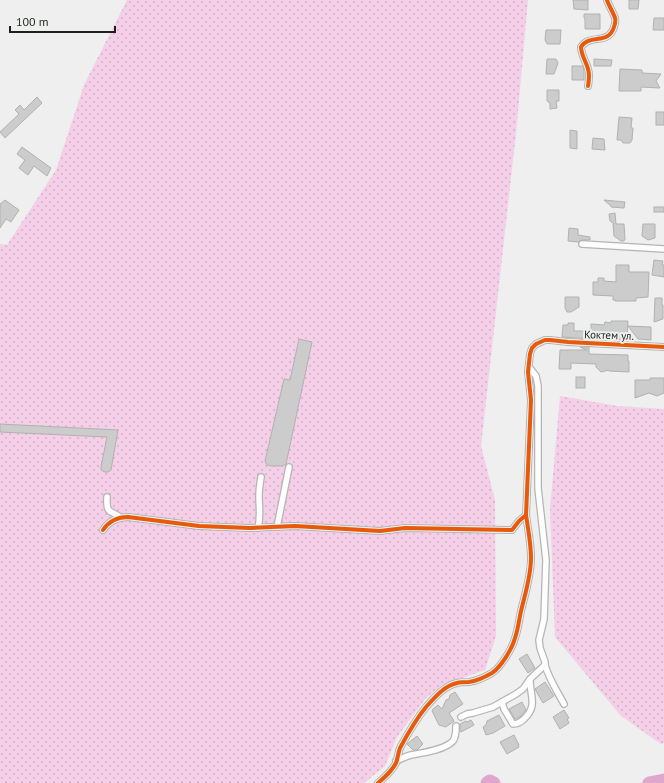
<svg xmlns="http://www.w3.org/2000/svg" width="664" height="783" viewBox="0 0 664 783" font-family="'PT Sans',sans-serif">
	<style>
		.grass { fill: url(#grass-dots) }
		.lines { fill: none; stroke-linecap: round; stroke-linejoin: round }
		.river { stroke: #dfa6ce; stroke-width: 13 }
		.building { fill: #ccc; stroke: #b1b1b1 }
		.minor-casing { stroke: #b4b5b4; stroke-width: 8 }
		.minor { stroke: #fcfdfc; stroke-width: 5.5 }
		.cycleway-casing { stroke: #edf0ed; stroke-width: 6 }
		.cycleway { stroke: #e8590c; stroke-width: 4 }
		.labels { text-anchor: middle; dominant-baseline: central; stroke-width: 4; stroke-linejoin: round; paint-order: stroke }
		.street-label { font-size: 11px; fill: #1e1f1f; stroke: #edf0ed }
	</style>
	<defs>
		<pattern id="grass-dots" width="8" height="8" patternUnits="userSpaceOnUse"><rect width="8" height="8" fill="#f4cfe7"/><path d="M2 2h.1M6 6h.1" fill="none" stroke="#d1b1c6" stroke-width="1.8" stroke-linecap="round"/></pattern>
	</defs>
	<rect width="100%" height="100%" fill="#eeefee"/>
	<g class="grass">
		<polygon points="127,0 528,0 516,133 481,446 495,500 496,636 485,670 442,685 425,699 397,737 385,766 364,783 0,783 0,244 7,245 56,170 84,85"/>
		<polygon points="560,396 617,406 664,409 664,743 661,744 621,716 555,637 550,509"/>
	</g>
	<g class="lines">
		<g class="river">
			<polyline points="487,783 490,781 494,783"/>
			<polyline points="649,783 664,780"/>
		</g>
	</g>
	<g class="building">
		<polygon points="573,0 588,0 588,10 574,9"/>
		<polygon points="629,0 639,0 638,9 629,9"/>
		<polygon points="584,14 600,14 600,29 585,29 585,19 584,18"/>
		<polygon points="654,18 664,18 664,30 653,30"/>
		<polygon points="546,30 561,30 560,44 547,44 545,40"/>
		<polygon points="547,59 556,59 558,63 554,74 546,74"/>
		<polygon points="594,59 612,60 611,66 594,66"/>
		<polygon points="572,66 583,66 584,71 584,80 572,80"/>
		<polygon points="620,69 642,70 642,73 661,74 656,81 660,88 641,87 641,91 619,91"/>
		<polygon points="547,90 559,90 559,101 556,101 557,108 550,109 550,103 547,101"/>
		<polygon points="37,97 42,103 5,138 0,132 19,114 15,110 20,105 24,110"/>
		<rect x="656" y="112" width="8" height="13"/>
		<polygon points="619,117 632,118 631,128 633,128 632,140 630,143 623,143 621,140 617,140"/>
		<polygon points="570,130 577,131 577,149 570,148"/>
		<polygon points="593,138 604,139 605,150 592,149"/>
		<polygon points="22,147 51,168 47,176 34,166 28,175 19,168 25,160 17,154"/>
		<polygon points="5,200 19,210 11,222 6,219 0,228 0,204"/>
		<polygon points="604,200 625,202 624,208 611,207 611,206"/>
		<rect x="654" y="207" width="10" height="5"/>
		<polygon points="615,213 616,224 624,224 625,239 624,241 621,241 614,236 613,224 614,224 610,221 609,214"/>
		<polygon points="643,224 655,224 655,238 648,240 642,236"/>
		<polygon points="569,228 578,229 578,235 590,237 590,240 582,240 578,242 568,241"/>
		<polygon points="654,260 663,261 662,265 664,265 664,277 652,275"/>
		<polygon points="616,265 629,265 629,272 649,272 648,297 636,298 636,301 615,301 615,300 613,300 613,296 593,295 593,282 598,282 598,278 604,278 604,281 616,282"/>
		<polygon points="565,297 579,297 579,307 571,312 567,312 565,308"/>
		<polygon points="655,298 662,298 662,305 663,305 663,319 654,322"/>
		<polygon points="611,321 628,321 627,338 622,340 614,338 614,336 603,339 595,335 595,339 562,337 563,325 568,325 568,323 574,323 574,331 589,331 589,330 591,330 591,324 604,325 605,322 611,323"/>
		<polygon points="628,326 651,327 651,340 638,339"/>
		<polygon points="299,339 312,342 286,464 282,466 271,466 267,465 265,461 284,379 290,380"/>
		<polygon points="580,347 589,347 589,354 628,355 628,361 629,361 629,372 609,371 609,370 601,372 596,367 596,364 571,363 571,369 559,369 560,350 587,350"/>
		<rect x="576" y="377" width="9" height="11"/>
		<polygon points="650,378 664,378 664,393 657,396 649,393 635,398 635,380 650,380"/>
		<polygon points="0,424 118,430 111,470 108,472 105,472 101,470 101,467 107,437 0,432"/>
		<polygon points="527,654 535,668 528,673 519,659"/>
		<polygon points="545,682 554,696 543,703 535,689"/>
		<polygon points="455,692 463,704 449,713 454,721 446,727 439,725 432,711 433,709 438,705 442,709 446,700 449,699 450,695"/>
		<polygon points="522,702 526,710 520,717 515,719 509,709"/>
		<polygon points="564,710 569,718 567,719 569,723 560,729 553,717"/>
		<polygon points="499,715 505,726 493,733 486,735 483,727 486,725 487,721"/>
		<polygon points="471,720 474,725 461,732 460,730 460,724 466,721 467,722"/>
		<polygon points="514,735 519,745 518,745 519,747 507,754 500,742"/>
		<polygon points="417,736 423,744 417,750 413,750 407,744"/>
	</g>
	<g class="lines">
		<g class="minor-casing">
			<g id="minor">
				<path d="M588,86c1,-6 2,-11 0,-17 -2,-8 -7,-14 -7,-22 9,-14 27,-1 33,-20 1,-3 2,-6 1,-9 -2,-6 -6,-12 -8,-18"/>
				<polyline points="582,244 664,249"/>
				<path d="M107,497c-1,17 3,13 13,20"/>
				<polyline points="277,527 289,467"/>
				<path d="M258,528c3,-12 1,-20 1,-32 0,-6 1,-13 2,-19"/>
				<path d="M103,530c6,-9 14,-13 25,-13l71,9 51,2 45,-2 85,5 25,-3 107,2 7,-9 7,-6"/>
				<path d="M545,665c4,14 12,26 19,39"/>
				<path d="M502,702l2,7 9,15c4,0 8,-2 11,-5 14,-13 6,-23 6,-39"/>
				<polyline points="461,717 467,714 473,713 493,707 516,694 523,689 530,679 545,665 545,662 540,648 539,640 544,619 546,560 538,488 538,386 536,376 529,367"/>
				<path d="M396,761c5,-2 10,-5 15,-6 11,-2 34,-5 42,-14 3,-4 3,-10 3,-15"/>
				<path d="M378,783c6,-5 14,-12 18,-20 2,-5 2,-10 4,-15 7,-13 17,-30 26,-41 9,-10 18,-21 31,-24 4,-1 8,-1 12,-1 8,-1 16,-5 23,-9 9,-6 20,-24 23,-35 3,-8 4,-18 6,-27 4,-17 10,-35 10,-53 0,-15 -3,-29 -5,-43l5,-115 -3,-28 2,-18 2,-6 4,-4 9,-4h5l18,2 96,5"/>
			</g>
		</g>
		<use href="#minor" class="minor"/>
		<g class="cycleway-casing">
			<g id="cycleway">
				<path d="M588,86c1,-6 2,-11 0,-17 -2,-8 -7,-14 -7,-22 9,-14 27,-1 33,-20 1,-3 2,-6 1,-9 -2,-6 -6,-12 -8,-18"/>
				<path d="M103,530c6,-9 14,-13 25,-13l71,9 51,2 45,-2 85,5 25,-3 107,2 7,-9 7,-6"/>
				<path d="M378,783c6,-5 14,-12 18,-20 2,-5 2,-10 4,-15 7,-13 17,-30 26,-41 9,-10 18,-21 31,-24 4,-1 8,-1 12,-1 8,-1 16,-5 23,-9 9,-6 20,-24 23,-35 3,-8 4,-18 6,-27 4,-17 10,-35 10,-53 0,-15 -3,-29 -5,-43l5,-115 -3,-28 2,-18 2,-6 4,-4 9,-4h5l18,2 96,5"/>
			</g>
		</g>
		<use href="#cycleway" class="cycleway"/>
	</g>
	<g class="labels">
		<g class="street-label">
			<text transform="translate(609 335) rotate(2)">Коктем ул.</text>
		</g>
	</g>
	<path d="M10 26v6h105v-6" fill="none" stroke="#1e1f1f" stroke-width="2"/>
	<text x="16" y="26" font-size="12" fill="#1e1f1f" stroke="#edf0ed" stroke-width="3" paint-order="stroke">100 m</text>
</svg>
